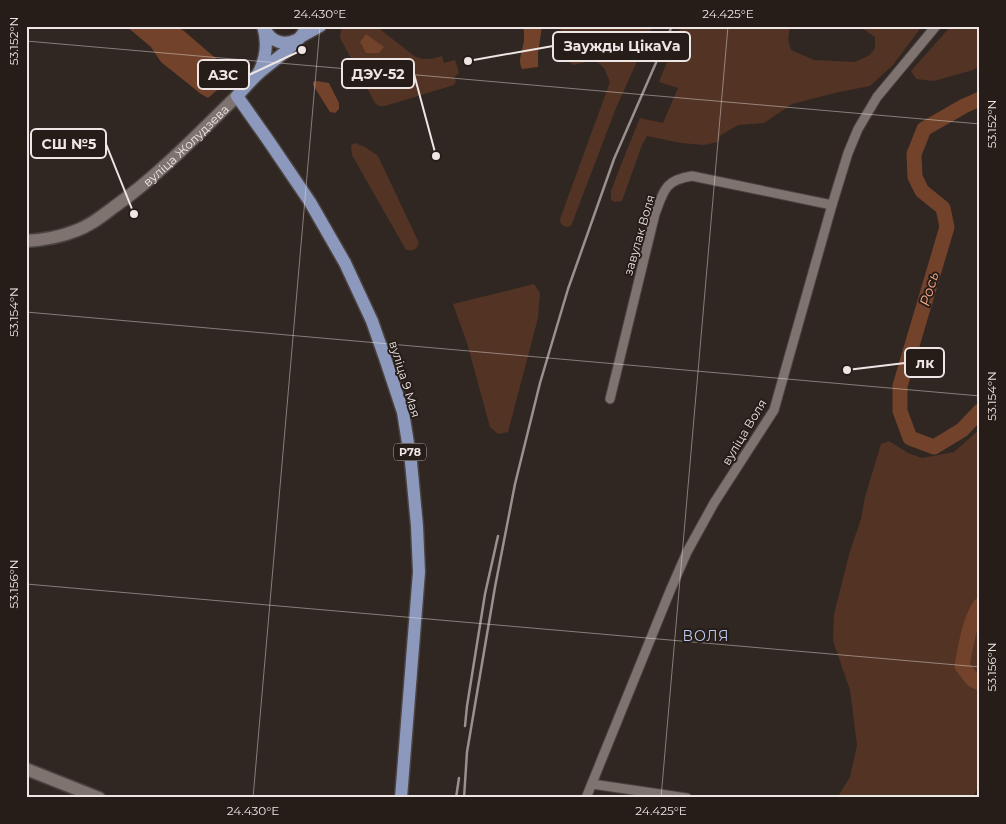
<svg xmlns="http://www.w3.org/2000/svg" width="1006" height="824" viewBox="0 0 1006 824" font-family="Montserrat,sans-serif">
	<style>
		.green { fill: #533324 }
		.water { fill: #72422a }
		.lines { fill: none; stroke-linecap: round; stroke-linejoin: round }
		.river { stroke: #72422a; stroke-width: 15 }
		.street-casing { stroke: #4b4340; stroke-width: 11 }
		.secondary-casing { stroke: #4b4340; stroke-width: 15 }
		.primary-casing { stroke: #4b4340; stroke-width: 15 }
		.street { stroke: #7e736e; stroke-width: 9 }
		.secondary { stroke: #7e736e; stroke-width: 12 }
		.primary { stroke: #8d98bd; stroke-width: 12 }
		.rail { stroke: #99918e; stroke-width: 2.5 }
		.ticks { fill: none; stroke: #ede6e4; stroke-width: 1; stroke-opacity: 0.45 }
		.labels { text-anchor: middle; dominant-baseline: central; stroke-width: 4; stroke-linejoin: round; paint-order: stroke }
		.shield { fill: #261d19; stroke: #b1aaa7; stroke-width: 1 }
		.shield-label { font-size: 11px; font-weight: bold; fill: #ede6e4 }
		.street-label { font-size: 12px; fill: #ede6e4; stroke: #261d19 }
		.water-label { font-size: 14px; font-style: italic; fill: #fdae88; stroke: #261d19 }
		.neighbourhood-label { font-size: 14px; letter-spacing: 1px; fill: #bbcbf4; stroke: #261d19 }
		.leader { fill: none; stroke: #ede6e4; stroke-width: 2 }
		.callout-dot { fill: #ede6e4; stroke: #261d19; stroke-width: 2 }
		.callout { fill: #261d19; stroke: #ede6e4; stroke-width: 2 }
		.callout-label { font-size: 14px; text-anchor: middle; font-weight: bold; fill: #ede6e4 }
		.neatline { fill: none; stroke: #ede6e4; stroke-width: 2 }
		.ticks-label { font-size: 12px; text-anchor: middle; fill: #ede6e4 }
	</style>
	<rect width="100%" height="100%" fill="#302723"/>
	<g class="green">
		<path d="M345,26h31l38,30c11,5 17,3 28,0l2,7 11,-3 4,13 -5,4 2,4 -2,4 -69,21h-6l-4,-3 -35,-65 1,-8z"/>
		<polygon points="558,26 653,26 616,108 571,226 566,227 561,224 560,219 610,82 604,68 596,61 587,62 573,65 569,61 563,34"/>
		<polygon points="681,26 790,26 788,40 791,50 814,60 855,62 870,55 875,48 875,37 859,26 922,26 893,65 870,86 839,92 792,104 764,123 738,125 721,135 718,142 704,145 681,143 647,136 642,145 622,201 615,202 611,200 611,191 626,152 640,118 663,123 678,88 659,82"/>
		<polygon points="951,26 980,26 980,66 973,70 934,81 916,79 911,71"/>
		<path d="M355,143l10,4 13,9 41,87c-3,7 -5,8 -13,7l-54,-95 -1,-10z"/>
		<polygon points="534,284 540,293 538,318 508,432 498,434 490,427 467,343 453,304"/>
		<polygon points="980,429 980,784 972,798 837,798 850,777 857,745 850,690 833,641 834,614 850,551 861,519 865,497 881,444 889,441 908,453 922,458 954,452"/>
	</g>
	<g class="water">
		<path d="M126,26h49l9,5 43,37c-2,17 -6,19 -19,30l-7,-4 -40,-32 -10,-15z"/>
		<path d="M523,26h19l-4,27v14l-16,2c-5,-9 1,-19 2,-29 0,-5 0,-9 -1,-14z"/>
		<polygon points="366,34 384,47 379,53 366,53 360,42"/>
		<polygon points="317,81 329,83 339,103 339,109 335,113 330,112 313,85 313,82"/>
	</g>
	<g class="lines">
		<g class="river">
			<polyline points="980,99 964,106 924,129 914,154 915,177 922,191 943,208 947,227 900,386 900,411 910,438 934,447 962,430 980,411"/>
			<path d="M980,605c-11,17 -14,40 -18,61l11,14 7,3"/>
		</g>
		<g class="street-casing">
			<g id="street">
				<path d="M610,399l45,-185c9,-24 10,-34 37,-38l140,29"/>
				<polyline points="592,784 687,798"/>
				<polyline points="586,798 670,591 687,552 714,503 774,410 832,205 848,153 858,129 877,97 936,26"/>
			</g>
		</g>
		<g class="secondary-casing">
			<g id="secondary">
				<path id="s1" d="M26,241c17,-1 34,-4 49,-10 15,-5 27,-15 39,-24 45,-32 83,-72 123,-111"/>
				<polyline points="26,769 99,798"/>
			</g>
		</g>
		<g class="primary-casing">
			<g id="primary">
				<path d="M307,26c-6,17 -35,35 -48,47 -8,7 -15,16 -22,23l31,44 42,62 35,61 27,58 14,40 17,51 8,50 6,64 2,46 -18,226"/>
				<path d="M265,30c7,12 19,16 31,10"/>
				<polyline points="302,36 320,26"/>
				<path d="M259,72c7,-14 9,-30 4,-46"/>
			</g>
		</g>
		<use href="#street" class="street"/>
		<use href="#secondary" class="secondary"/>
		<use href="#primary" class="primary"/>
		<g class="rail">
			<polyline points="465,726 467,706 485,594 498,536"/>
			<polyline points="456,798 459,778"/>
			<polyline points="464,798 467,752 495,587 515,484 540,383 568,289 614,159 672,26"/>
		</g>
	</g>
	<path class="ticks" d="M26,41l954,83M26,312l954,84M26,584l954,83M253,798l67,-772M661,798l67,-772"/>
	<g class="labels">
		<rect class="shield" x="394" y="443.5" width="32" height="17" rx="4"/>
		<g class="shield-label">
			<text x="410" y="452">Р78</text>
		</g>
		<g class="street-label">
			<text stroke="none"><textPath href="#s1" startOffset="191">вуліца Жолудзева</textPath></text>
			<text transform="translate(639 235) rotate(-74)">завулак Воля</text>
			<text transform="translate(405 379) rotate(73)">вуліца 9 Мая</text>
			<text transform="translate(744 432) rotate(-59)">вуліца Воля</text>
		</g>
		<g class="water-label">
			<text transform="translate(929 289) rotate(-73)">Рось</text>
		</g>
		<g class="neighbourhood-label">
			<text x="706" y="636">ВОЛЯ</text>
		</g>
	</g>
	<path class="leader" d="M468 61L553 46M436 156L414 74M302 50L249 75M134 214L106 144M847 370L905 363"/>
	<g class="callout-dot">
		<circle cx="468" cy="61" r="5"/>
		<circle cx="436" cy="156" r="5"/>
		<circle cx="302" cy="50" r="5"/>
		<circle cx="134" cy="214" r="5"/>
		<circle cx="847" cy="370" r="5"/>
	</g>
	<g class="callout">
		<rect x="553" y="32" width="137" height="29" rx="5"/>
		<rect x="342" y="59" width="72" height="29" rx="5"/>
		<rect x="198" y="60" width="51" height="29" rx="5"/>
		<rect x="31" y="129" width="75" height="29" rx="5"/>
		<rect x="905" y="348" width="39" height="29" rx="5"/>
	</g>
	<g class="callout-label">
		<text x="622" y="51">Заужды ЦікаVа</text>
		<text x="378" y="79">ДЭУ-52</text>
		<text x="223" y="80">АЗС</text>
		<text x="69" y="149">СШ №5</text>
		<text x="925" y="368">лк</text>
	</g>
	<rect width="1006" height="824" fill="none" stroke="#261d19" stroke-width="55"/>
	<rect x="28" y="28" width="950" height="768" class="neatline"/>
	<g class="ticks-label">
		<text x="320" y="18">24.430°E</text>
		<text x="728" y="18">24.425°E</text>
		<text transform="translate(14 41) rotate(-90)" y="4">53.152°N</text>
		<text transform="translate(992 124) rotate(-90)" y="4">53.152°N</text>
		<text transform="translate(14 312) rotate(-90)" y="4">53.154°N</text>
		<text transform="translate(992 396) rotate(-90)" y="4">53.154°N</text>
		<text transform="translate(14 584) rotate(-90)" y="4">53.156°N</text>
		<text transform="translate(992 667) rotate(-90)" y="4">53.156°N</text>
		<text x="253" y="815">24.430°E</text>
		<text x="661" y="815">24.425°E</text>
	</g>
</svg>
